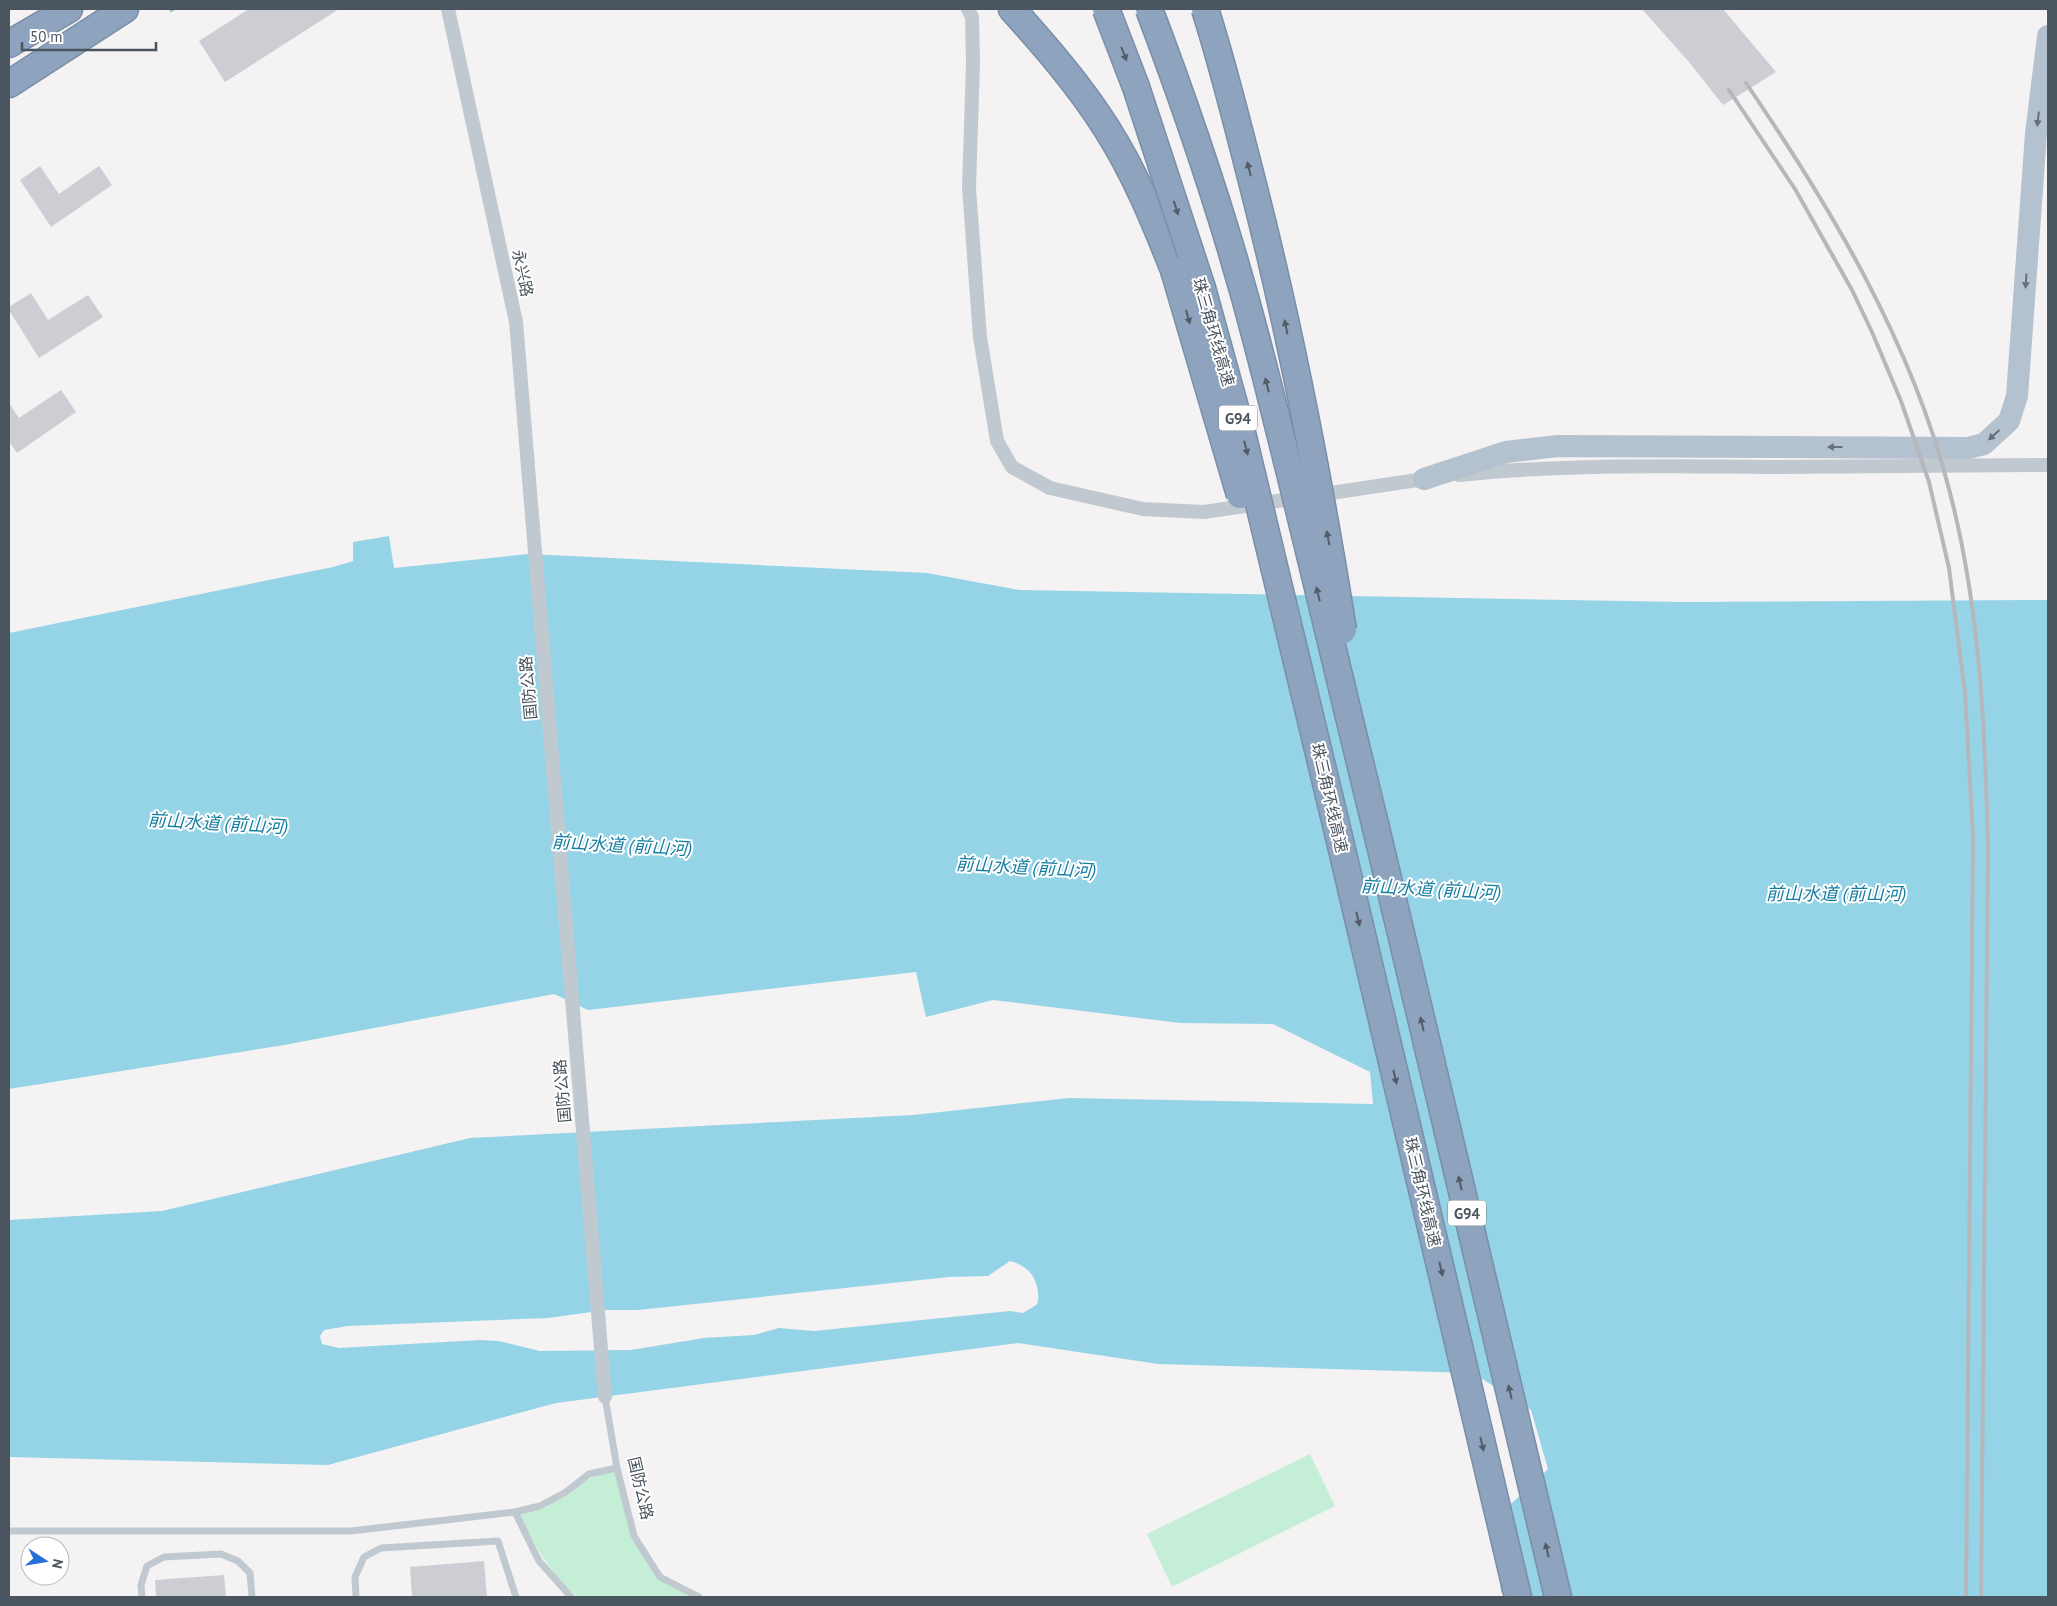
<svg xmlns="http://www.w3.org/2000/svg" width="2057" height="1606" viewBox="0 0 2057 1606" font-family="'PT Sans','Noto Sans SC',sans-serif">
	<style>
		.green { fill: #c5eed6 }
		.water { fill: #95d4e7; fill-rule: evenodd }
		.building { fill: #cdced4 }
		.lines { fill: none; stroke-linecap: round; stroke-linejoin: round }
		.highway-casing { stroke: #798ea9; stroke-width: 29 }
		.path { stroke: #7fcaa7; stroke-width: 3; stroke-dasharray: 4 2.5; stroke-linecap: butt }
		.lane { stroke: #c1c9d0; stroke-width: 7 }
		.street { stroke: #c1c9d0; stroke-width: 14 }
		.primary { stroke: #b4c1ce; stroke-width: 22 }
		.highway { stroke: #8ea3bd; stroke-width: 26 }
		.rail { stroke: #b5b7bc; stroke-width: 4 }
		.highway-bridge-casing { stroke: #798ea9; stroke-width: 29; stroke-linecap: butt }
		.highway-bridge { stroke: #8ea3bd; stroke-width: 26 }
		.oneway { fill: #525d68 }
		.oneway2 { fill: #65707b }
		.labels { text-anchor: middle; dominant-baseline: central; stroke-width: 4; stroke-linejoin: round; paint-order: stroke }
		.shield { fill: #fff; stroke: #81888f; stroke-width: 1 }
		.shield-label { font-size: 15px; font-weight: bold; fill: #4b555f }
		.street-label { font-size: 16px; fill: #4b555f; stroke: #fff }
		.water-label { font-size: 18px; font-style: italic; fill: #167ea0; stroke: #fff }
	</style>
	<rect width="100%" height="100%" fill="#f4f2f2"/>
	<g class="green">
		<polygon points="1310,1454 1335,1506 1172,1587 1147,1534"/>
		<path d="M615,1471l16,67 27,41 35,18h-116c-27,-23 -42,-52 -58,-83l22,-5 29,-15 19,-16z"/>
	</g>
	<path class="water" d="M389,536l5,32 134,-14 399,19 92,17 662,12 367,-2v997h-543l-4,-5 -4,-75 51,-48 -17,-59 -58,-37 -315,-9 -140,-21 -462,60 -228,62 -319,-8v-237l153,-9 308,-73 443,-23 156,-17 304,6 -3,-32 -97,-48 -93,-1 -187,-23 -67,17 -10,-45 -328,38 -34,-16 -270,51 -275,44v-456l324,-66 20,-6v-19zM1010,1261c16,4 26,14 28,31 0,3 1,8 -1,12 -3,3 -10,6 -14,9l-13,-2 -196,20 -35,-3 -25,7 -50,3 -73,12 -91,1 -41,-10 -19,-1 -141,8 -17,-4 -2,-8 4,-6 24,-4 200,-8 58,-8h32l311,-33 39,-1z"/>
	<g class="building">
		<polygon points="249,9 339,9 225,82 199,41"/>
		<polygon points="1642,9 1723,9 1776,72 1723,105 1689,62"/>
		<polygon points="40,166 59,194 99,166 112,185 51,227 20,180"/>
		<polygon points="31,293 48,320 88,295 103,317 39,358 9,310 9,307"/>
		<polygon points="61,390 76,412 17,453 9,441 9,403 19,418"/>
		<polygon points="484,1561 487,1597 412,1597 410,1567"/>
		<polygon points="224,1575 226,1597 156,1597 155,1580"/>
	</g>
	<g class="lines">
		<g class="highway-casing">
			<g id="highway">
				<path d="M1012,9c34,38 68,77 95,120 28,44 48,93 67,141"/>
				<polyline points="9,44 69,9"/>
				<polyline points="9,84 125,9"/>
				<polyline points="1376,828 1558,1597"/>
				<polyline points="1339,837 1518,1597"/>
			</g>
		</g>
		<polyline class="path" points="170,11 174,9"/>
		<g class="lane">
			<polyline points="605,1397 617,1468 634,1536 660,1577 699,1597"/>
			<polyline points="515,1512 539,1561 571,1597"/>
			<polyline points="9,1531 351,1531 515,1512 540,1506 566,1492 589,1474 617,1468"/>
			<polyline points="142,1597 141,1585 147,1566 164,1557 221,1554 238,1561 250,1573 252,1597"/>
			<polyline points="356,1597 355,1577 364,1557 381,1548 498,1541 516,1597"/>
		</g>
		<g class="street">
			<polyline points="448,9 516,322 605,1397"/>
			<polyline points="968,9 972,17 973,63 969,188 980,337 997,441 1012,467 1050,488 1143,509 1204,512 1431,478"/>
			<path d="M1459,475c105,-11 209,-9 314,-8 91,0 183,-1 275,-2"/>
		</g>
		<polyline class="primary" points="1424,479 1506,452 1558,446 1968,448 1984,444 2009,421 2017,396 2036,134 2048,36"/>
		<use href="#highway" class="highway"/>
		<g class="rail">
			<path d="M1746,83c85,125 165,258 203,406 31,117 36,238 39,358l-7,750"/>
			<polyline points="1729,90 1795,189 1852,290 1872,332 1901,401 1929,482 1949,568 1965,693 1973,836 1966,1597"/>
		</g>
		<g class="highway-bridge-casing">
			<g id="highway-bridge">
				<polyline points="1106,9 1136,87 1202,288 1242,433 1339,837"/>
				<path d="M1149,9c41,108 79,221 108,333 42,161 79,324 119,486"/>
				<path d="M1205,9c18,56 32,114 47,172 38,148 67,298 91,449"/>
				<polyline points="1174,270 1240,495"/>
			</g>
		</g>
		<use href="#highway-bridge" class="highway-bridge"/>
	</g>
	<defs><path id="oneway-solid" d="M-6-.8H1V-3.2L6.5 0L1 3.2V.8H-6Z" transform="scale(1.25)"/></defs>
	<g class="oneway">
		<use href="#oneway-solid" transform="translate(1124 54) rotate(69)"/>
		<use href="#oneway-solid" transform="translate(1249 169) rotate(-104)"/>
		<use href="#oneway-solid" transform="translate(1176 208) rotate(72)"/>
		<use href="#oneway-solid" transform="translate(1188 317) rotate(74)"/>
		<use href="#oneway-solid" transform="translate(1286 327) rotate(-102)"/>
		<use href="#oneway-solid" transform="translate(1267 385) rotate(-104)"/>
		<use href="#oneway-solid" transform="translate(1246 448) rotate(76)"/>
		<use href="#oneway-solid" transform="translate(1328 538) rotate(-101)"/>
		<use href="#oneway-solid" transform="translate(1318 594) rotate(-104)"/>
		<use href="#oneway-solid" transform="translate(1358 919) rotate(77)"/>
		<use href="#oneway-solid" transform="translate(1422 1024) rotate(-103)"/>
		<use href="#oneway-solid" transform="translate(1395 1077) rotate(77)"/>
		<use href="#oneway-solid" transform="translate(1460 1183) rotate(-103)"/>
		<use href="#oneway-solid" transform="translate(1441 1269) rotate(77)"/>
		<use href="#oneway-solid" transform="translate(1510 1392) rotate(-103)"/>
		<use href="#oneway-solid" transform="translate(1482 1444) rotate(77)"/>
		<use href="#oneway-solid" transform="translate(1547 1550) rotate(-103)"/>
	</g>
	<g class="oneway2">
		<use href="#oneway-solid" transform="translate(2038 119) rotate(97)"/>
		<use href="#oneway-solid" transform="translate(2026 281) rotate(94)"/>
		<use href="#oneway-solid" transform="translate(1994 435) rotate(138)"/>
		<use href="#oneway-solid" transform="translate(1835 447) rotate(-180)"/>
	</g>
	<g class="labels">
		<g class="shield">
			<rect x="1219" y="405.5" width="38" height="25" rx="4"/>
			<rect x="1448" y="1200.5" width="38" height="25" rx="4"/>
		</g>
		<g class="shield-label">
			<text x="1238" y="418">G94</text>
			<text x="1467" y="1213">G94</text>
		</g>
		<g class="street-label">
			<text transform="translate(523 273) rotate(78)">永兴路</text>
			<text transform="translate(1214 332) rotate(74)">珠三角环线高速</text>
			<text transform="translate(528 688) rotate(-95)">国防公路</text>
			<text transform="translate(1330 798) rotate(77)">珠三角环线高速</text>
			<text transform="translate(562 1091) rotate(-95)">国防公路</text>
			<text transform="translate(1423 1192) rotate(77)">珠三角环线高速</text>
			<text transform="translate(641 1488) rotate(77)">国防公路</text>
		</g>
		<g class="water-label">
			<text transform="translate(218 823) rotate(3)">前山水道 (前山河)</text>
			<text transform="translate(622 845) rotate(3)">前山水道 (前山河)</text>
			<text transform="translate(1026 867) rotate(3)">前山水道 (前山河)</text>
			<text transform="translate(1431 889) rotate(3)">前山水道 (前山河)</text>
			<text x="1836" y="893">前山水道 (前山河)</text>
		</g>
	</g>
	<rect width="2057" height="1606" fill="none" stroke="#4b555f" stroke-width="20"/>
	<g transform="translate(45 1561) rotate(102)"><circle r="24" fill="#ffffff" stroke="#b7bbbf"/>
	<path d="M0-4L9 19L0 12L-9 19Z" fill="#276fda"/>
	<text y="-8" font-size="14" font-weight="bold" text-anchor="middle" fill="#4b555f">N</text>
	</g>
	<path d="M22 42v8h134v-8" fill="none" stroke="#4b555f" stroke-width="2.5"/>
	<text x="30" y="42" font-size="15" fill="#4b555f" stroke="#ffffff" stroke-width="4" paint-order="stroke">50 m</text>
</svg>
